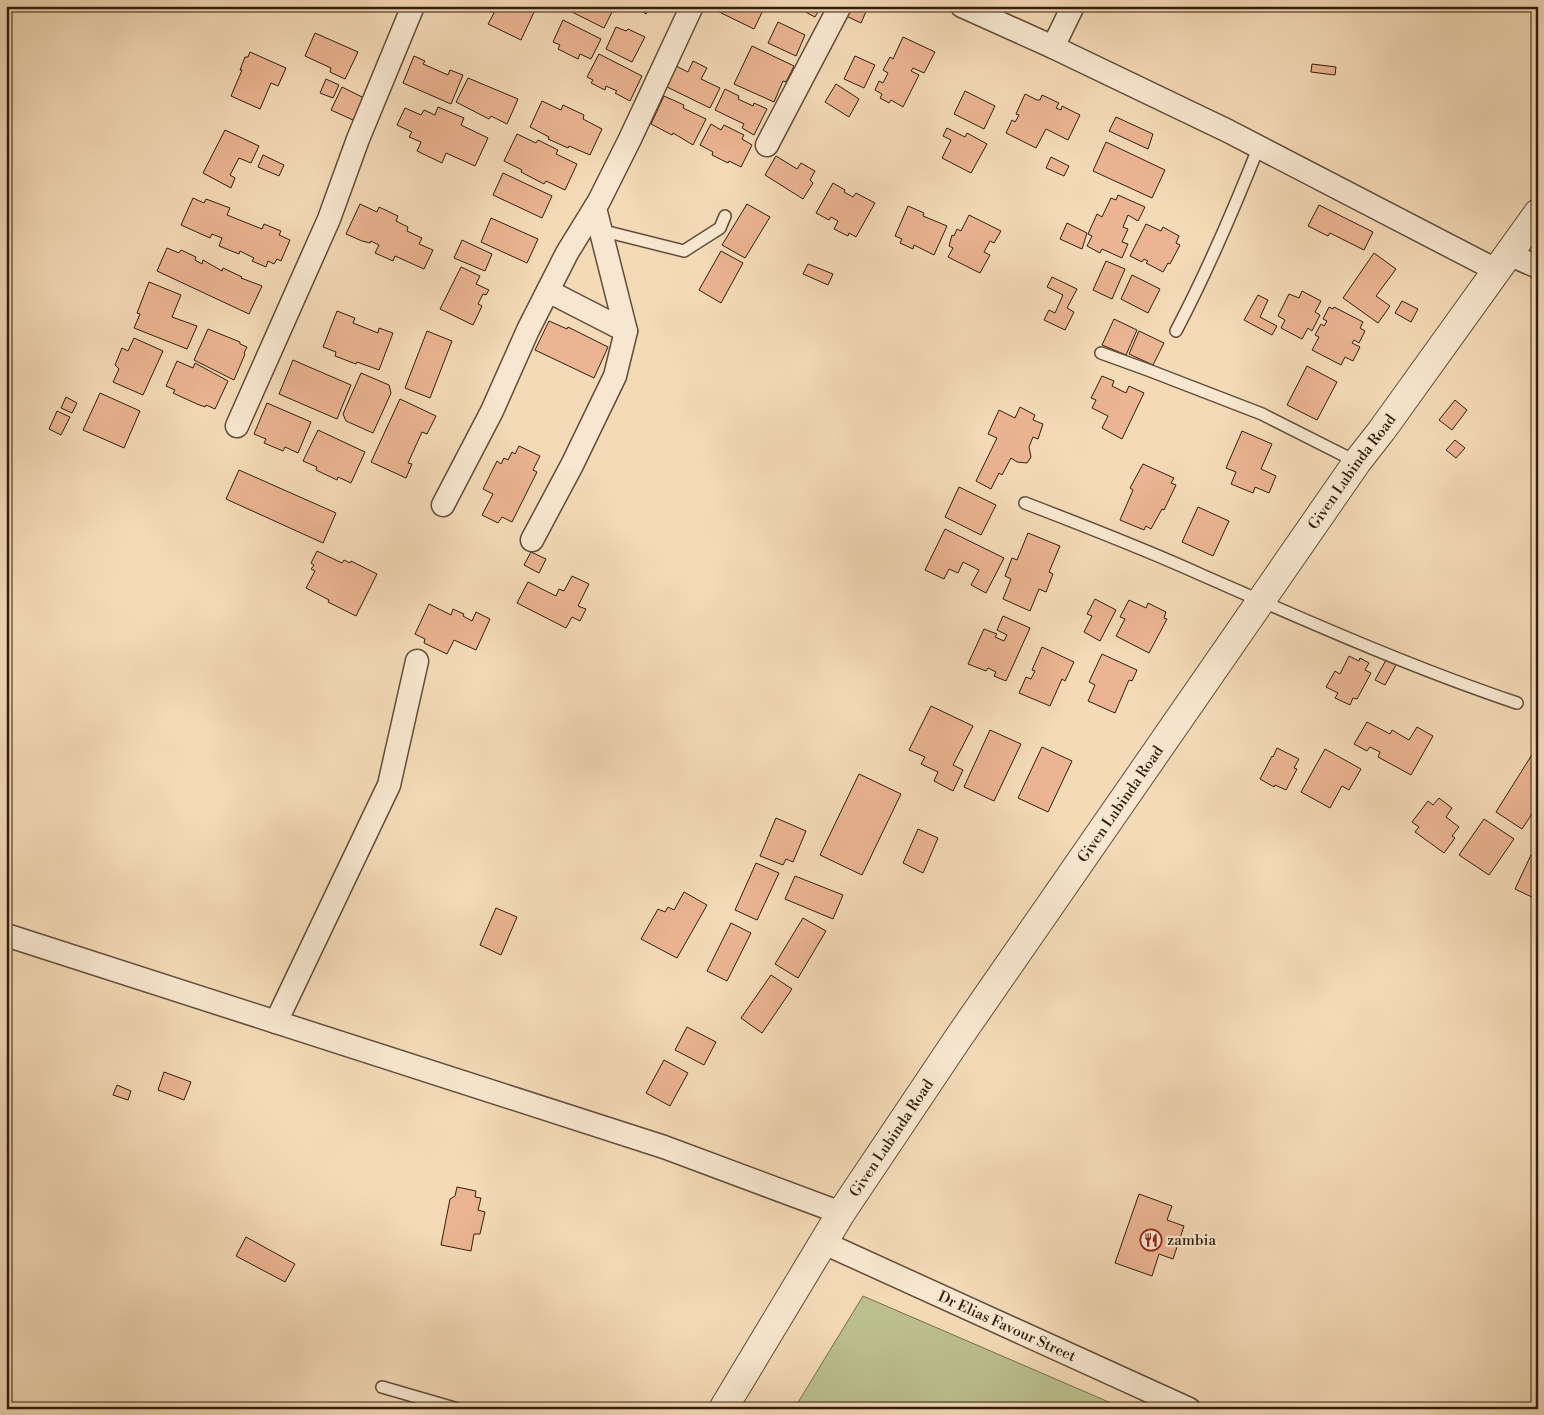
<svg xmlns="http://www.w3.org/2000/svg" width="1544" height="1415" viewBox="0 0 1544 1415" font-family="'Libre Bodoni',serif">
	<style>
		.green { fill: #bcbf8e; stroke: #766e4e }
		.building { fill: #ebb492; stroke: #301e0d }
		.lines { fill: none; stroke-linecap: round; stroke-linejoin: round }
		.service-casing { stroke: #614d38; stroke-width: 14 }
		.minor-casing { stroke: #614d38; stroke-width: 25 }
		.tertiary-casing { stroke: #614d38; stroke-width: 30 }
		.service { stroke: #f8e7d0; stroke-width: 11 }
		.minor { stroke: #f8e7d0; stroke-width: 22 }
		.tertiary { stroke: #f8e7d0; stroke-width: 28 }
		.labels { text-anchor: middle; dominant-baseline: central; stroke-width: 4.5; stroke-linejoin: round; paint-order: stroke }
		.street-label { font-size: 15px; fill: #301e0d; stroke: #f8e7d0 }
		.poi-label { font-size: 15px; fill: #301e0d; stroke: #f8e7d0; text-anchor: start }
	</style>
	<rect width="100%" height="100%" fill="#f4dab7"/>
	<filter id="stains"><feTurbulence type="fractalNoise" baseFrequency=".004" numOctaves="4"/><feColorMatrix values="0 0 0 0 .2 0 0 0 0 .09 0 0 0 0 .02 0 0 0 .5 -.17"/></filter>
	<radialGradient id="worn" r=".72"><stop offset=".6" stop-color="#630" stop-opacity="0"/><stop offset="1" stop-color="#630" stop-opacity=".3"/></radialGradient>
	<polygon class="green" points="863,1296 1125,1409 794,1409"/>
	<g class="building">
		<polygon points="492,6 526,6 535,10 521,40 488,24 494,13 490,11"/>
		<polygon points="575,6 615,6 604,28 572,12"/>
		<polygon points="633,6 651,6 646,14"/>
		<polygon points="711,6 765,6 754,29 711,8"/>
		<polygon points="794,6 821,6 815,17"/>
		<polygon points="850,6 868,7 861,23 846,16"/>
		<polygon points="563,20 601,39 591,59 580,54 578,59 558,49 560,45 553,42"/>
		<polygon points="778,22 805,35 796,56 768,43"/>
		<polygon points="616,27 626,31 628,29 645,37 632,62 606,49"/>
		<polygon points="315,33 358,52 345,79 330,72 331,68 305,56"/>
		<polygon points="903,37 935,52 924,73 913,68 911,71 919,75 903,107 891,100 889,103 880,98 882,94 875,90 879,81 883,83 888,73 883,70 890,57 893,59"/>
		<polygon points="752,46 794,66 786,82 783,81 774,102 734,84"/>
		<polygon points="250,52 286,68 278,86 271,83 260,109 231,96 242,70 240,70 245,57 248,57"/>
		<polygon points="599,54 642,76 630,101 615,93 617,91 606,86 605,90 591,83 593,80 587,77"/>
		<polygon points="414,56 425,61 423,64 448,75 450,70 463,75 451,104 403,83"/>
		<polygon points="855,56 875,65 864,88 844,79"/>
		<polygon points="693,61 707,68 701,79 720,88 710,108 665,86 676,66 688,72"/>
		<polygon points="1312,64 1336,67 1335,75 1311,72"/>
		<polygon points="468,78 518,99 507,124 491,116 489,119 456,102"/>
		<polygon points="326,79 339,85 333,98 320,93"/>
		<polygon points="836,84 859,99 849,117 825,102"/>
		<polygon points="342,87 364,98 353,120 331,110"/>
		<polygon points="725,89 739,96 738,99 753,106 754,103 767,109 754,135 742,128 744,124 715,110"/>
		<polygon points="965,91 995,106 984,129 954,114"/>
		<polygon points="1025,94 1037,100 1040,100 1042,95 1059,103 1056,108 1061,110 1062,106 1080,115 1068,140 1046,129 1036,148 1006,133 1012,120 1015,122 1019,115 1016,114"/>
		<polygon points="664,96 684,105 683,108 706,119 693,145 673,133 672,135 651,124"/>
		<polygon points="542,101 561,110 563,105 584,115 583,119 602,129 590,155 569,146 568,148 548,139 549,137 530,127"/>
		<polygon points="438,107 464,118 461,125 488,138 475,166 446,153 442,163 417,151 421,142 409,137 412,132 397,125 405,108 421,115 424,110 435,115"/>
		<polygon points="1116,117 1153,134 1148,149 1109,131"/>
		<polygon points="711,124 721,130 724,125 744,135 742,139 752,145 741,167 729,161 728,163 712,155 713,152 700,145"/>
		<polygon points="947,128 965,137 967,133 987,144 971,173 942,158 951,140 943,136"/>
		<polygon points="225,130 259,146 251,163 239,158 230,175 235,178 231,188 203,173"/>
		<polygon points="517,134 536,143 538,140 558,150 556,154 577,164 565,190 546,181 544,184 521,172 522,170 504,161"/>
		<polygon points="1106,142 1165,170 1152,198 1093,171"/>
		<polygon points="263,155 284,165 279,176 258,167"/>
		<polygon points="776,156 797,169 801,163 815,171 810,180 813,183 803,199 765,175"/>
		<polygon points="1051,157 1069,166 1064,176 1046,168"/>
		<polygon points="503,173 552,196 542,218 493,195"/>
		<polygon points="833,183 845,190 844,192 853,197 856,193 875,203 856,237 849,233 848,236 834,229 838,221 831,217 829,220 816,213"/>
		<polygon points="1118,195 1145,207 1138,221 1128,215 1123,227 1128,229 1122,242 1128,244 1122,258 1102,249 1100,253 1087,246 1092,236 1088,234 1097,214 1102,217 1111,198 1116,200"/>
		<polygon points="193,198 204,203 206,199 230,208 227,215 262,229 264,224 281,231 279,235 290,240 281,261 277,259 274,264 268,261 266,267 252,261 254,258 240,251 239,254 219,246 222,238 212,234 210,238 181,225"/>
		<polygon points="360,204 377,212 379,207 398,216 396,221 408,227 407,231 422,238 419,244 433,250 424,269 395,256 393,261 375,253 379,245 371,241 370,243 362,241 346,234"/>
		<polygon points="747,204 770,217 745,258 722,245"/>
		<polygon points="1319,205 1373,232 1364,250 1330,233 1328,236 1308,226"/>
		<polygon points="908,206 924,213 923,216 947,226 934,255 914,245 913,249 900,243 902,239 895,236"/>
		<polygon points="969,215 1001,231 994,243 990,241 984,252 990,255 980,273 948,257 953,248 949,246 952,235 954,236 957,229 961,231"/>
		<polygon points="491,218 538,239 527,263 481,242"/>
		<polygon points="1067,223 1087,233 1082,249 1060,239"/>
		<polygon points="1146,224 1161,231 1163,227 1179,236 1176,243 1180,245 1170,264 1168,263 1163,272 1146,263 1148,261 1144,259 1142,262 1130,256"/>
		<polygon points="462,240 492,254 485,271 454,258"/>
		<polygon points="167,248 179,253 181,250 196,257 195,260 202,264 203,260 222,271 223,268 242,277 241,278 262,286 249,314 157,271"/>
		<polygon points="721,251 743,263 721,303 699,290"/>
		<polygon points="1374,253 1396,269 1376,296 1390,306 1378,323 1343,298"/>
		<polygon points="1106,261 1125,269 1112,299 1093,290"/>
		<polygon points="808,264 833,274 828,285 803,274"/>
		<polygon points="461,267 480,276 476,284 489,290 486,295 483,294 478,304 482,306 473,325 440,309"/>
		<polygon points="1132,275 1160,289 1148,313 1121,299"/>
		<polygon points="1052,277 1077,289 1067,308 1074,312 1065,330 1044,320 1049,310 1055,313 1063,295 1047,287"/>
		<polygon points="149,282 181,295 172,317 197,326 187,349 134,328 140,314 137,313"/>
		<polygon points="1302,291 1321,301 1315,312 1320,315 1312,331 1308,328 1302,339 1281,328 1285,320 1278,316 1289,294 1299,298"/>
		<polygon points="1258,295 1268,300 1260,317 1277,326 1272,335 1244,320"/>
		<polygon points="1402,301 1418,309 1411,322 1395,313"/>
		<polygon points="1329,307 1333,309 1334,307 1363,322 1360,328 1365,331 1359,343 1354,340 1352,343 1360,347 1353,361 1345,357 1341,365 1312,350 1319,337 1315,335 1321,324 1324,326 1327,321 1323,319"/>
		<polygon points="337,311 355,318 353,323 378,333 379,328 393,333 379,370 357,362 356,364 335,356 336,352 323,347"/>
		<polygon points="1114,319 1137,330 1126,355 1102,345"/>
		<polygon points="549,321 567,329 568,327 608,347 594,378 535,350"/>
		<polygon points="208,329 240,342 240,344 247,347 244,353 245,354 234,380 194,360"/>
		<polygon points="427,331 452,341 430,398 405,388"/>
		<polygon points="1139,331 1164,343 1153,365 1129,354"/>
		<polygon points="134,338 163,351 143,395 113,382 119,369 115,365 122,348 128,351"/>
		<polygon points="293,360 351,385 337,419 279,394"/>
		<polygon points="177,361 193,368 195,363 228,381 215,409 206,405 205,407 197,404 173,393 175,390 166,386"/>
		<polygon points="1538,365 1538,379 1532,375"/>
		<polygon points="1307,366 1337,382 1317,420 1287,405"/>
		<polygon points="361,373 389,385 391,393 373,433 346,421 343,414"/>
		<polygon points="1102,376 1114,381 1112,386 1126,393 1129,386 1144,393 1122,439 1102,428 1108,416 1092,408 1096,400 1091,398"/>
		<polygon points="100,393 140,411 124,448 83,430"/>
		<polygon points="66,397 77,403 72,413 61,408"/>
		<polygon points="400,399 436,416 427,434 422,432 408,463 412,464 406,478 371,462"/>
		<polygon points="1455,400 1467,410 1452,430 1439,420"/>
		<polygon points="267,403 311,422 298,453 285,447 283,451 264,443 266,439 254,434"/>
		<polygon points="1020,407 1035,415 1033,420 1043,424 1038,439 1033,437 1029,447 1031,457 1027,463 1017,462 1011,458 1002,475 999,473 991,489 976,481 997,438 988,434 999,410 1015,418"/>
		<polygon points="57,411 70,417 61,435 49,429"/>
		<polygon points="318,430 365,452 351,483 338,477 337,480 316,470 317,467 303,461"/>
		<polygon points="1242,431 1272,444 1261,469 1276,476 1269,493 1255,487 1253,493 1231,484 1236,472 1226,468"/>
		<polygon points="1455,440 1465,448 1456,458 1446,450"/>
		<polygon points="519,446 540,456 533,470 537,472 512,522 502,517 498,523 482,515 493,494 483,489 497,461 501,464 504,458 508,460 512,452 515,454"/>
		<polygon points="1143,464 1174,478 1171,483 1176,485 1164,510 1162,509 1151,529 1146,526 1144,530 1120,520 1133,490 1130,488"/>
		<polygon points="239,470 336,513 323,543 226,499"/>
		<polygon points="959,487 996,505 981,535 945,517"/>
		<polygon points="1198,507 1229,521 1213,556 1182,542"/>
		<polygon points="945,529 1004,558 986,593 971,585 979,570 963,562 958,573 949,569 944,579 925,570"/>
		<polygon points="1028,533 1060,546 1049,572 1053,574 1046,592 1039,589 1030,611 1003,599 1011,579 1005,576 1012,558 1017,560"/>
		<polygon points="317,551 342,563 344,560 350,563 351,561 377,574 356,616 328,602 329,600 306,588 315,571 311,569 314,565 311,563"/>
		<polygon points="531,552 546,559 539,573 524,565"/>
		<polygon points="572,576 589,584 578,606 586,609 580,621 572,617 566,628 517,603 528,582 556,596 559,589 564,591"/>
		<polygon points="1095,599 1116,610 1100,641 1084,632 1092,616 1087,614"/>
		<polygon points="1129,600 1146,608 1148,603 1166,612 1164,618 1167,619 1149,653 1116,636 1125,619 1120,617"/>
		<polygon points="429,604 451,615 453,609 464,614 463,616 472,621 476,612 490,619 476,650 454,640 447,654 424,643 425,639 415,634"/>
		<polygon points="1003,616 1030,628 1006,681 994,676 996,672 988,668 986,671 968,664 984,629 997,634 995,637 1004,641 1007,635 997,630"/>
		<polygon points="1042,647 1074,662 1065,681 1062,679 1050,706 1019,693 1026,677 1031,679 1035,671 1032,670"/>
		<polygon points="1102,654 1137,670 1132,681 1129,680 1115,713 1088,701 1095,685 1089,682"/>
		<polygon points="1349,656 1359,661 1360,658 1369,663 1365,670 1371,673 1357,699 1353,698 1350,705 1335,698 1338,693 1326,687 1335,671 1340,674"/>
		<polygon points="1386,660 1396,665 1385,685 1375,680"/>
		<polygon points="931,706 973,726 953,765 963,770 953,791 934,781 938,772 921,764 925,757 909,750"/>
		<polygon points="1367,722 1390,734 1392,730 1409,740 1417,727 1433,736 1411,775 1378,757 1380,752 1370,747 1367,751 1354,744"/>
		<polygon points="990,730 1021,744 994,801 964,787"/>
		<polygon points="1042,747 1072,761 1048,812 1018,798"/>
		<polygon points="1277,748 1299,759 1294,768 1297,769 1286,790 1275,785 1274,787 1260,779 1272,756 1273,757"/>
		<polygon points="1325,749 1361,769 1349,790 1342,786 1330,808 1301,792"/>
		<polygon points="1533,753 1538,756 1538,805 1522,829 1496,812"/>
		<polygon points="859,774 901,794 862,875 820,855"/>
		<polygon points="1439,798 1452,808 1446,817 1459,827 1452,836 1455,838 1444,853 1415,832 1419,827 1412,822 1428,801 1433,805"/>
		<polygon points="776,818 806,831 793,862 786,859 783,865 760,856"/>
		<polygon points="1484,819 1514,839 1489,875 1459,855"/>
		<polygon points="918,829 938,838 923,873 903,863"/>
		<polygon points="1531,855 1538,858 1538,900 1515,889"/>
		<polygon points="756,863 779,873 757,920 735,910"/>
		<polygon points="795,876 843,895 833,919 785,899"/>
		<polygon points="684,892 707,905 677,958 641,939 658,909 665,912 668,907 674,910"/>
		<polygon points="496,908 517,917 501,955 480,945"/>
		<polygon points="803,918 826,931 798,978 775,964"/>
		<polygon points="731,923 751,933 727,981 707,971"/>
		<polygon points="771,975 792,989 762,1033 741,1018"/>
		<polygon points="687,1027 716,1042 704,1065 675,1050"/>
		<polygon points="664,1060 688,1073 670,1106 646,1093"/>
		<polygon points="164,1072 191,1082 184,1100 158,1090"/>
		<polygon points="117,1085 131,1091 128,1100 113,1095"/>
		<polygon points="457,1187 476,1191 475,1197 481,1198 478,1210 485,1212 480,1234 474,1234 471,1251 441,1245 450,1199 455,1196"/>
		<polygon points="1139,1194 1172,1206 1167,1220 1184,1226 1173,1259 1159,1254 1152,1276 1115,1263"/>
		<polygon points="246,1237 295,1264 285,1282 236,1256"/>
	</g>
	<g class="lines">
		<g class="service-casing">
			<g id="service">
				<polyline points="600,230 684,251 720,228 725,216"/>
				<path d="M1176,331c31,-59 58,-122 83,-185"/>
				<polyline points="1101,353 1148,370 1262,414 1357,462"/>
				<path d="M1025,503c60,23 120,46 179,73 103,45 206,91 313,127"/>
				<polyline points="382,1387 458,1409"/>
			</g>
		</g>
		<g class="minor-casing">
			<g id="minor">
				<polyline points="962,6 1053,47 1228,131 1496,270"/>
				<polyline points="1053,47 1073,6"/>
				<polyline points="767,145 840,6"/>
				<polyline points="1508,254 1538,267"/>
				<polyline points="548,291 626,331"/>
				<polyline points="237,426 329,219 358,139 413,6"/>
				<polyline points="443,505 492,411 528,330 567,253 599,201 630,139 692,6"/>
				<polyline points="532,540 572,465 615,376 626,331 595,208"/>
				<polyline points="6,935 664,1147 841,1213"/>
				<polyline points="276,1022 389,785 417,661"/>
				<path id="s1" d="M824,1243l365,166"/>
			</g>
		</g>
		<g class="tertiary-casing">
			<g id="tertiary">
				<path id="s2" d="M723,1409l118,-196 118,-176 398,-575 25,-32 156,-217"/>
			</g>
		</g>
		<use href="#service" class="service"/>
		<use href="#minor" class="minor"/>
		<use href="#tertiary" class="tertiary"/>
	</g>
	<defs>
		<g id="restaurant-ring" transform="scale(1.125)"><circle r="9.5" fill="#f8e7d0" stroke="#8f2418" stroke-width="1.5"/><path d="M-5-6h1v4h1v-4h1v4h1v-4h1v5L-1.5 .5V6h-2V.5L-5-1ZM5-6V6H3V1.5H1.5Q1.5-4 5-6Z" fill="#8f2418"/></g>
	</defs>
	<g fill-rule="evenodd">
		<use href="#restaurant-ring" x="1151" y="1240"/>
	</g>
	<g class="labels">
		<g class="street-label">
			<text stroke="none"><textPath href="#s2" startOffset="1129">Given Lubinda Road</textPath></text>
			<text stroke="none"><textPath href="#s2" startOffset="724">Given Lubinda Road</textPath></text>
			<text stroke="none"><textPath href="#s2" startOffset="319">Given Lubinda Road</textPath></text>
			<text stroke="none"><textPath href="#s1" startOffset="201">Dr Elias Favour Street</textPath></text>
		</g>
		<g class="poi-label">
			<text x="1167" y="1240">zambia</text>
		</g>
	</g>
	<rect width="1544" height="1415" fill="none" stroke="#f4dab7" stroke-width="25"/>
	<rect x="8" y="8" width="1529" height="1400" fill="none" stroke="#301e0d" stroke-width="2.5"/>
	<rect x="12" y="12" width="1519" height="1390" fill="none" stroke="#301e0d"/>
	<rect width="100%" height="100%" filter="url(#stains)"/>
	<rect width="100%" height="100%" fill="url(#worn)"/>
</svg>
